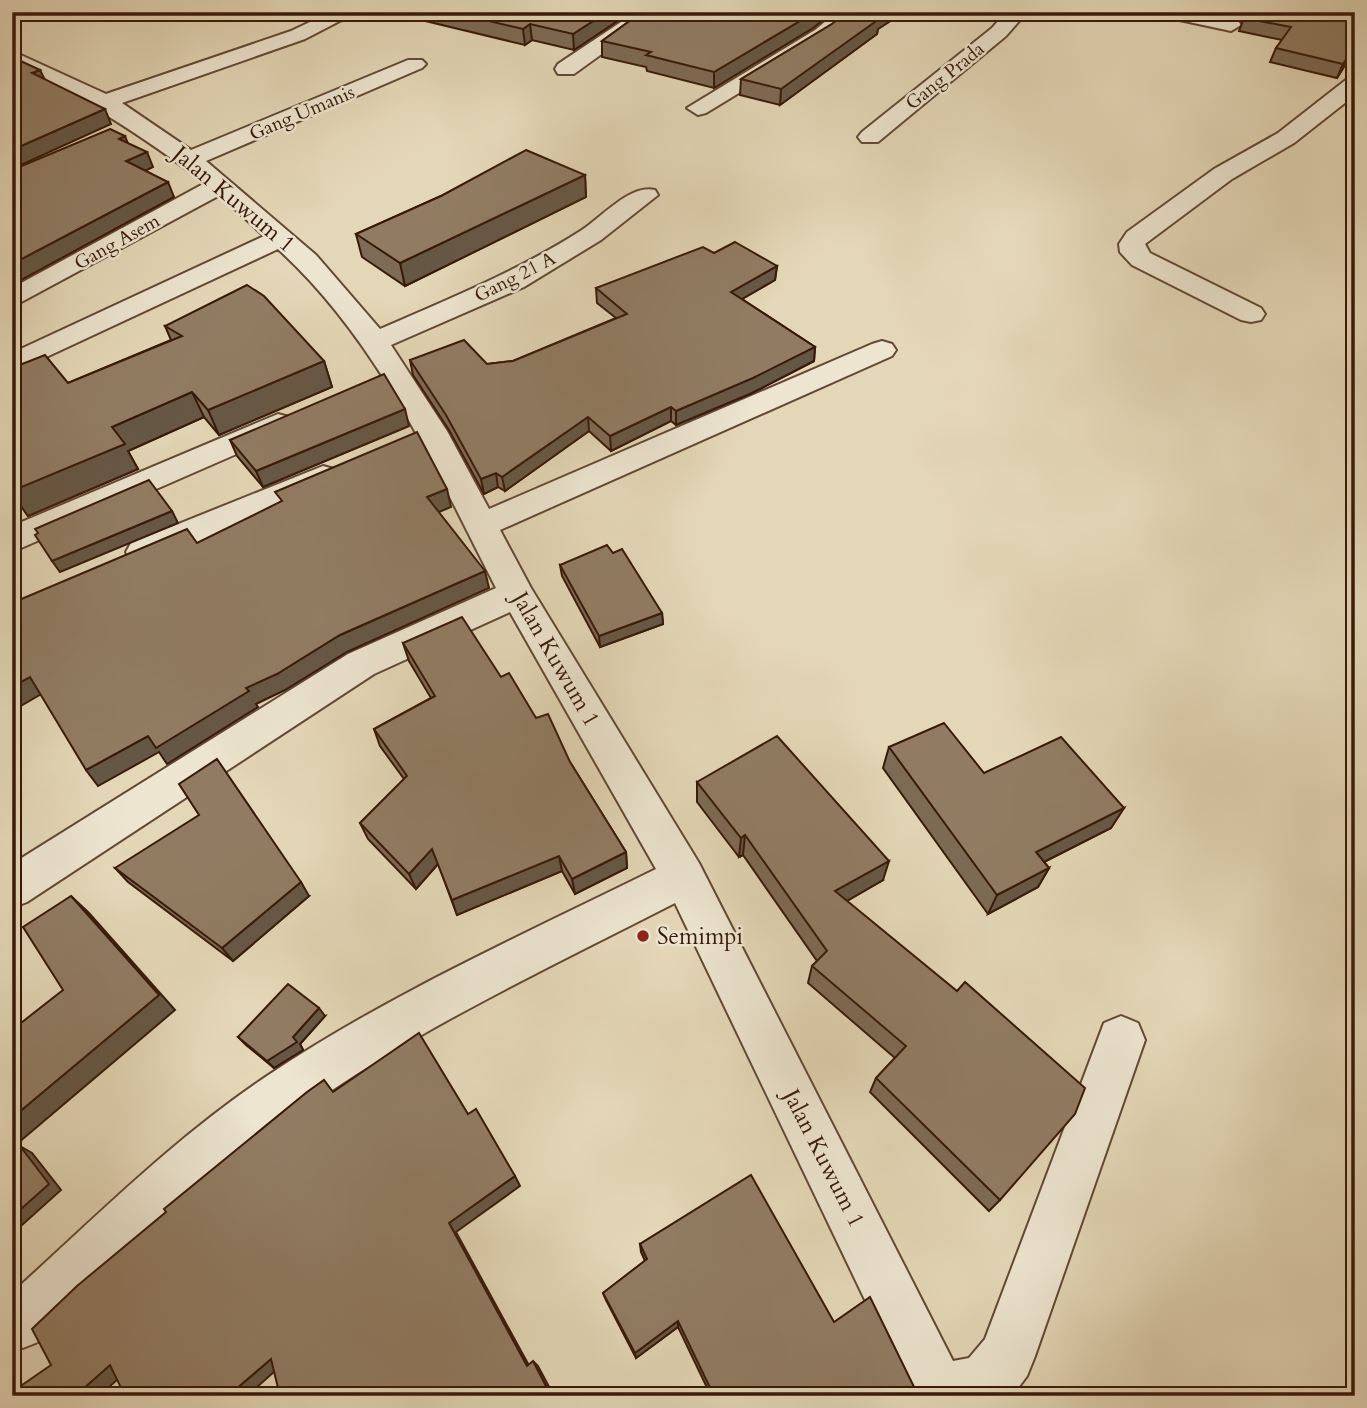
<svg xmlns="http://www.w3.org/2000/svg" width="1367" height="1408" viewBox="0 0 1367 1408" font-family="Cardo,serif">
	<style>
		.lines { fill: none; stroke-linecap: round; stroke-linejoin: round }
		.minor-casing { stroke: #634834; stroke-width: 4 }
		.minor { fill: #ede5d0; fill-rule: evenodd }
		.wall { fill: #7d6b55; stroke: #381909; stroke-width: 2 }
		.shaded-wall { fill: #665745; stroke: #381909; stroke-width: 2 }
		.building { fill: #917c63; stroke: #381909; stroke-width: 2 }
		.poi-dot { fill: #8f2418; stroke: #ede5d0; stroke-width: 2.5 }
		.labels { text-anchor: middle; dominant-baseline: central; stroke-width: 5; stroke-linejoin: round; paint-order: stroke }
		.far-street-label { font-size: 19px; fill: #381909; stroke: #ede5d0 }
		.street-label { font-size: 23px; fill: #381909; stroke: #ede5d0 }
		.poi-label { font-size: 23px; fill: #381909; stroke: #ede5d0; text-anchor: start }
	</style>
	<rect width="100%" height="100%" fill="#e4d7b7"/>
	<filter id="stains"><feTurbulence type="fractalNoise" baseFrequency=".00286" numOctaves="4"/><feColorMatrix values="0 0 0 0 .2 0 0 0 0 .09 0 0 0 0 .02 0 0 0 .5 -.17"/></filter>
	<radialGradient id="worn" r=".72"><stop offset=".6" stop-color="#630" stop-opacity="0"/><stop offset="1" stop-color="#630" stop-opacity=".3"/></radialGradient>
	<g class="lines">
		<g class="minor-casing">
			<g id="minor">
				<path d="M331,12h26l-52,27 -183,64 69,47 217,-90h14l4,4 -4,4 -216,93 110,94 64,74c69,-30 138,-58 202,-99 20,-13 48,-46 73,-40l3,5 -57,45 -77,47 -133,58 56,86 42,78 383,-165 10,-3 10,3 4,6 -4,6 -392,174 31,58 168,275 254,498 16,-3 16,-19 119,-316 17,-7 17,7 7,17 -110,316 -8,20 -15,20h-101l-236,-493c-127,65 -258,126 -375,209 -94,66 -174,149 -257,228l-20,8 -11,-5v-50c83,-75 162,-155 255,-217 122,-82 258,-142 389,-207l-146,-257 -136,62 -347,228 -15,6v-44l336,-210 148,-66c-61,-119 -117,-247 -218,-339l-266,124v-20l252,-117 -44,-41 -208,112v-19l193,-105c-64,-48 -119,-84 -193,-118v-14l94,43 185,-63z"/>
				<polygon points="636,12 660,12 574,74 558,74 555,69 558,64"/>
				<polygon points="837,12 859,12 829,38 706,113 698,115 687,108 815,30"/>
				<polygon points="1006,12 1027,12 1006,36 878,142 862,142 858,137 862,132 992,28"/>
				<polygon points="1158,12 1198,12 1238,21 1241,25 1231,31 1161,16"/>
				<polygon points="1355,78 1355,95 1294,143 1232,179 1145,244 1150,253 1261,308 1265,314 1261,320 1251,322 1241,320 1132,265 1120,252 1119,244 1127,232 1214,169 1278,133 1347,79"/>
				<polygon points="278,414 289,417 293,424 289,431 12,552 12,526"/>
				<polygon points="323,466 334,469 339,477 334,485 155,561 143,564 131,561 126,552 131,543"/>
			</g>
		</g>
		<use href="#minor" class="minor"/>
	</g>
	<g class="wall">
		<polygon points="388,12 631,12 574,50 532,40 525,45"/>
		<polygon points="642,12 833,12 813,28 714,88 647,71 646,67 602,57 602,41"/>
		<polygon points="1355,12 1355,58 1350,57 1337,78 1270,62 1276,48 1282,40 1239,31 1244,18"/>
		<polygon points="895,18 878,29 877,34 780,105 740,95 741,79 832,24"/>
		<polygon points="585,175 586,197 405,286 362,257 356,234 441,196"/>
		<polygon points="714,253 777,266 775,280 742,299 815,347 814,361 752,393 676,425 671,421 611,451 589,431 505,491 498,487 484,494 449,430 413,375 410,360 487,364 513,361 616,318 597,303 596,288"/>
		<polygon points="165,326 324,361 332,387 219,435 204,417 128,451 138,469 28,516 12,493 12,368 68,383 171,340"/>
		<polygon points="409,426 263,487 237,456 230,440"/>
		<polygon points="560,565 662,613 663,624 600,647 562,576"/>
		<polygon points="403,643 501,677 536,718 570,762 626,852 627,868 575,894 562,871 457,915 438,864 416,889 368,839 360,823 404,779 380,746 374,729 431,698 409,661"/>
		<polygon points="889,747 984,773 1124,808 1111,828 1044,862 1049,868 1038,887 988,914 883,768"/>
		<polygon points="697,782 883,880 847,901 1000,1200 989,1211 870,1092 876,1078 895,1058 808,983 812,966 817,961 743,855 739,857 697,802"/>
		<polygon points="115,868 309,896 233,961 128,882"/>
		<polygon points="325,1016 300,1044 303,1050 274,1068 246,1045 238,1037"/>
		<polygon points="640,1244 834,1322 917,1393 929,1396 711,1396 678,1327 636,1358 606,1300 603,1293 645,1261 641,1252"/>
	</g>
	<g class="shaded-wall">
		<polygon points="607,12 631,12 574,50 573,34"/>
		<polygon points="815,12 833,12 813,28 714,88 714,72"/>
		<polygon points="881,12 896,12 895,18 878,29 877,34 780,105 781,89 873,17"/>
		<polygon points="530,24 532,40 525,45 523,29"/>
		<polygon points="1355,46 1350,57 1337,78 1343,64"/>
		<polygon points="40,70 47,84 32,73"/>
		<polygon points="105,109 111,124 12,169 12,150"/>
		<polygon points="125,136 131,151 119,139"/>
		<polygon points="147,152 153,167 133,177 126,161"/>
		<polygon points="585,175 586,197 405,286 400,263"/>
		<polygon points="168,182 174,197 12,285 12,264"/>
		<polygon points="777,266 775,280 730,306 731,292"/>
		<polygon points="815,347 814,361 752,393 676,425 676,411"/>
		<polygon points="324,361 332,387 219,435 208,410"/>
		<polygon points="192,392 204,417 128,451 138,469 28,516 12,493 12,491 112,427"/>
		<polygon points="671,407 671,421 611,451 610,436"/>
		<polygon points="405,409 409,426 263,487 256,471"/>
		<polygon points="588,417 589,431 505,491 502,477"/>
		<polygon points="496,473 498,487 484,494 481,479"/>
		<polygon points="447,489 451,507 432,515 427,497"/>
		<polygon points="172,511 178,523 60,572 52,561"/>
		<polygon points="485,571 489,588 347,652 285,690 256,704 258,707 167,764 159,752 98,786 86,770 148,736 246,688 340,635"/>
		<polygon points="662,613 663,624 600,647 599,636"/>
		<polygon points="30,677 43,693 12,711 12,687"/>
		<polygon points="1124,808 1111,828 1026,871 1036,852"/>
		<polygon points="745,835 743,855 739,857 741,838"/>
		<polygon points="432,849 438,864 416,889 409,874"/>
		<polygon points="626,852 627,868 575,894 572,879"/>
		<polygon points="559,856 562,871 457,915 452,900"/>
		<polygon points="889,861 883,880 831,910 835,891"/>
		<polygon points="1049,868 1038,887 988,914 997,895"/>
		<polygon points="301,882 309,896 233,961 222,948"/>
		<polygon points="71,896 89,913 175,1010 12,1148 12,1118 159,995"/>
		<polygon points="319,1008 325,1016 300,1044 303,1050 274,1068 267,1061 293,1037"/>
		<polygon points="20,1146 32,1153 61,1190 12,1234 12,1217"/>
		<polygon points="515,1176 520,1186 456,1232 532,1371 527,1366 449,1223"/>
		<polygon points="678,1321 678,1327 636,1358 635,1353"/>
		<polygon points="271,1359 284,1363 247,1396 228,1396"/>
		<polygon points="533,1361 538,1366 554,1396 551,1396"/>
		<polygon points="110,1365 129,1369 99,1396 75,1396"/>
	</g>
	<g class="building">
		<polygon points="451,12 607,12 573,34 530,24 523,29"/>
		<polygon points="642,12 815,12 714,72 646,55 651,52 602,41"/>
		<polygon points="846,12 881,12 873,17 879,19 781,89 741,79 832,24"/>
		<polygon points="1248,12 1355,12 1355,46 1343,64 1276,48 1291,27 1244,18"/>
		<polygon points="12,57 40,70 32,73 105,109 12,150"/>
		<polygon points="110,129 125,136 119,139 147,152 126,161 168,182 12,264 12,170"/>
		<polygon points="526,150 585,175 400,263 356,234 441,196"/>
		<polygon points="735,242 777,266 731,292 815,347 753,378 676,411 671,407 610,436 588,417 502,477 496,473 481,479 446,415 410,360 464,340 487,364 513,361 627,314 596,288 703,247 714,253"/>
		<polygon points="247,285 264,296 324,361 208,410 192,392 112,427 125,444 12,491 12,368 45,355 68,383 182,336 165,326"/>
		<polygon points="384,374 405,409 256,471 230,440"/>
		<polygon points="417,432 447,489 427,497 485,571 340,635 277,674 246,688 249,691 156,748 148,736 86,770 30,677 12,687 12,603 187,529 197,543 282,501 275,492"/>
		<polygon points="149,480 172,511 52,561 35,535 38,533 35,529"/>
		<polygon points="607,545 613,553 622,549 662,613 599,636 560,565"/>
		<polygon points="462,617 501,677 509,673 536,718 548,714 570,762 626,852 572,879 559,856 452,900 432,849 409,874 360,823 407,776 374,729 435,696 403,643"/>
		<polygon points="944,723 984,773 1061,737 1124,808 1036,852 1049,868 997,895 889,747"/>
		<polygon points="777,736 889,861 835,891 957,991 965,982 1085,1088 1075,1114 1000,1200 876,1078 906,1046 812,966 827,951 745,835 741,838 697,782"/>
		<polygon points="217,759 301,882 222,948 115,868 199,815 179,784"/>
		<polygon points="71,896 159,995 12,1118 12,1030 63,990 23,927"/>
		<polygon points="288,984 319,1008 293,1037 297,1042 267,1061 238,1037"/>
		<polygon points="419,1033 468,1114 476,1109 515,1176 449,1223 527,1366 533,1361 551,1396 280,1396 271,1359 228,1396 125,1396 110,1365 75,1396 12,1396 12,1392 51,1365 32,1329 77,1286 166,1212 164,1209 307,1092 324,1080 333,1092"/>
		<polygon points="20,1146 49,1184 12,1217 12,1153"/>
		<polygon points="751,1175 834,1322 870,1297 917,1393 929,1395 929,1396 714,1396 678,1321 635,1353 603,1293 647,1259 640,1244"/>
	</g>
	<circle class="poi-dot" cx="643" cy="936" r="7"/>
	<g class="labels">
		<g class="far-street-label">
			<text transform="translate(945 76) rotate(-39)">Gang Prada</text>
			<text transform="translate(302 113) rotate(-23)">Gang Umanis</text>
			<text transform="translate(117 242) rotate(-29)">Gang Asem</text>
			<text transform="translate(515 277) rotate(-27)">Gang 21 A</text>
		</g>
		<g class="street-label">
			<text transform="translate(234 199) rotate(40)">Jalan Kuwum 1</text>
			<text transform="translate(556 659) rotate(60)">Jalan Kuwum 1</text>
			<text transform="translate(824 1158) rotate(63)">Jalan Kuwum 1</text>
		</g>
		<g class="poi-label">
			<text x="657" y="936">Semimpi</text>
		</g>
	</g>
	<rect width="1367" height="1408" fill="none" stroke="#e4d7b7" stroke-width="42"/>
	<rect x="14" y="14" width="1339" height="1380" fill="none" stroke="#381909" stroke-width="3.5"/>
	<rect x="21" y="21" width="1325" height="1366" fill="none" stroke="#381909" stroke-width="2"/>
	<rect width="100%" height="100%" filter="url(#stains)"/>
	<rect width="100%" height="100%" fill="url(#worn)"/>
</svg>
